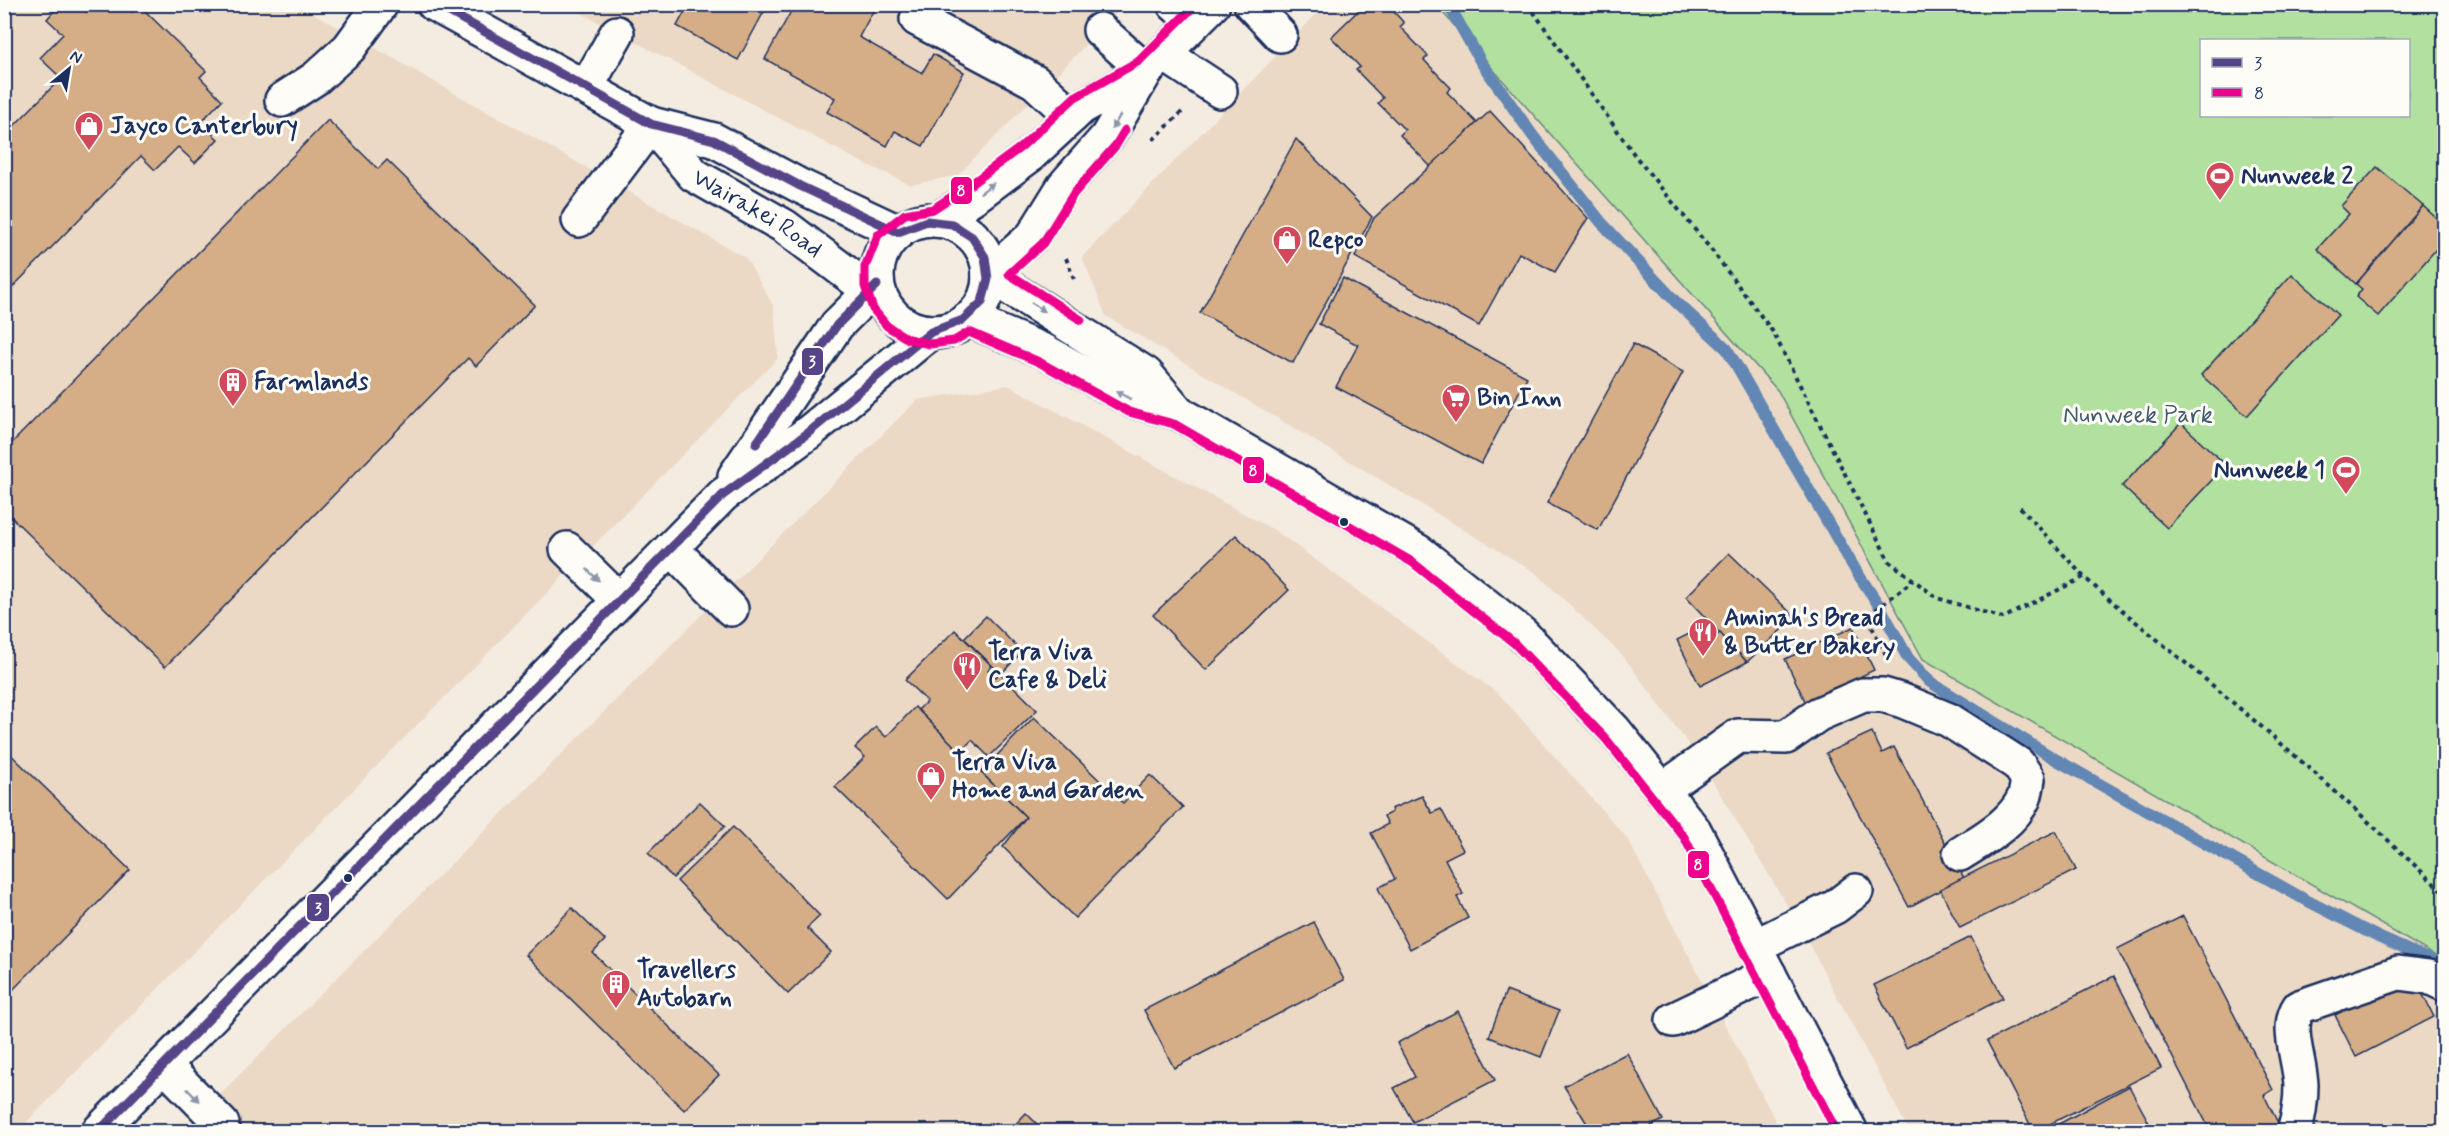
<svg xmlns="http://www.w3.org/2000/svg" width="2449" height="1136" viewBox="0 0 2449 1136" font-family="Mynerve,sans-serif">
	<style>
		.built { fill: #ebd9c6 }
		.green { fill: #b2e09f; stroke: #66887e; stroke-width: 1.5; fill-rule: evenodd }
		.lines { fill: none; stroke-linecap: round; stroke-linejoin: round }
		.stream { stroke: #6487b4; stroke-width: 12 }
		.building { fill: #d5ae87; stroke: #1b2f5e; stroke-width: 1.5 }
		.minor-casing { stroke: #1b2f5e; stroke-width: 38 }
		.path { stroke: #1b2f5e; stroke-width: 4; stroke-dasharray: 4.5 4.5; stroke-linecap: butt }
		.minor { stroke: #fdfcf7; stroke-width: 33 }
		.bus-1-casing { stroke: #fdfcf7; stroke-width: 14 }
		.bus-2-casing { stroke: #fdfcf7; stroke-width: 14 }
		.bus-1 { stroke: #554588; stroke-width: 9 }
		.bus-2 { stroke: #ec008c; stroke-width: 9 }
		.oneway { fill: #8c96aa }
		.bus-dot { fill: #1b2f5e; stroke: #fdfcf7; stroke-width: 2 }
		.labels { text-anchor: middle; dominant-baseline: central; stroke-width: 6; stroke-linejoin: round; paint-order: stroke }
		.poi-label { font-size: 24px; font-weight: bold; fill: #1b2f5e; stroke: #fdfcf7; text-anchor: start }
		.street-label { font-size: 24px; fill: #1b2f5e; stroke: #fdfcf7 }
		.park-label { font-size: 24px; fill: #415b6e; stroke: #fdfcf7 }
		.line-badge { stroke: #fdfcf7; stroke-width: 2 }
		.badge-label { font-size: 16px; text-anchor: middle; font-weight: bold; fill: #fff }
	</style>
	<rect width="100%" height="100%" fill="#f5ece1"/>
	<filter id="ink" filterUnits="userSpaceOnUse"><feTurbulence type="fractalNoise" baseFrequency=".0167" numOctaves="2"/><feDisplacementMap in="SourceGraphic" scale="12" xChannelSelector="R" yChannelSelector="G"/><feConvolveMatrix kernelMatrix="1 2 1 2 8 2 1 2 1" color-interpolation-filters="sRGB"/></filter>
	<g filter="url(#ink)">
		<g class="built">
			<polygon points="5,5 299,5 746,258 774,307 778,358 18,1131 5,1132"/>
			<polygon points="566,5 1125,5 958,175 911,185 861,162"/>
			<polygon points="1325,5 1436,5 1778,391 1923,659 2444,961 2444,1131 1909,1131 1797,922 1696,754 1623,656 1536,573 1106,316 1082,257"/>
			<polygon points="1008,385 1276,531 1499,694 1627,838 1781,1131 182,1132 917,400"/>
		</g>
		<path class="green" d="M1436,5h1008v956l-521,-302 -145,-268zM2202,40h206v76h-206z"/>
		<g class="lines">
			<polyline class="stream" points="1448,4 1481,62 1533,136 1601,222 1675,301 1727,349 1856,571 1880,607 1908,658 1930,682 2055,759 2302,898 2378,937 2441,965"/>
		</g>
		<g class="building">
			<polygon points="60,4 79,4 86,12 93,4 125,4 132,12 139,5 206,71 200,77 222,100 200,123 218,139 195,163 178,147 155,170 141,156 4,296 4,136 61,78 40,58 63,34 47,19"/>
			<polygon points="689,4 768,4 738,60 677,26"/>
			<polygon points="795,4 877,4 859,37 922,73 933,54 964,72 923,146 895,131 887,146 827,112 835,98 765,59"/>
			<polygon points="1365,4 1387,4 1404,23 1400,27 1428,56 1424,60 1451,88 1447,92 1477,123 1431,167 1400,135 1405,130 1378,103 1383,98 1356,70 1360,67 1331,37"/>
			<polygon points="1490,111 1588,218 1555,272 1519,253 1479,326 1355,257 1374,218"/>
			<polygon points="328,120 378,169 387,160 535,305 476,366 468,358 165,667 4,510 4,451"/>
			<polygon points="1296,139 1372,217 1293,363 1200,313"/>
			<polygon points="2377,167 2423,206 2356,284 2317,249 2349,214 2341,206"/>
			<polygon points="2423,206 2444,225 2444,240 2378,316 2356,297 2362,289 2356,284"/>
			<polygon points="2292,274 2338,315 2247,416 2201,375"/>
			<polygon points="1343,278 1527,377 1481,464 1336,387 1358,345 1319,324"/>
			<polygon points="1633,344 1683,372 1598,530 1547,503"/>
			<polygon points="2181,423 2226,465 2167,528 2122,486"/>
			<polygon points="1236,535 1289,590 1206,670 1153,615"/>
			<polygon points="1729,553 1795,617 1747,662 1686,597"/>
			<polygon points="986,616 1022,652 1001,674 964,638"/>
			<polygon points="1853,627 1874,670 1806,703 1785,659"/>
			<polygon points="955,630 992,666 988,670 996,677 1000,673 1037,710 989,757 972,740 960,752 918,710 927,701 905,680"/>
			<polygon points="1693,632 1712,639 1720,633 1747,662 1700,686 1677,640"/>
			<polygon points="915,707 1026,817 948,899 835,787 865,757 855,748 876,727 886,737"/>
			<polygon points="1034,717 1123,803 1150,775 1183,807 1075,918 1003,847 1026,817 981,772"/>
			<polygon points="1872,732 1882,753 1894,747 1964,878 1909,907 1826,753"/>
			<polygon points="4,748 130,870 4,999"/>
			<polygon points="1422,796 1432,813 1441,809 1463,850 1445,859 1463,894 1457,897 1468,918 1410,949 1378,888 1395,879 1371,833 1388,824 1384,816 1392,812 1391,809"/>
			<polygon points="700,802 725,826 673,878 648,853"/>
			<polygon points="733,827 820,916 807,928 831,952 788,994 677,881"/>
			<polygon points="2056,831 2076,870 1960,928 1940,889"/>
			<polygon points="572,908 605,940 593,953 719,1075 684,1110 526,955"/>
			<polygon points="2183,916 2273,1090 2264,1095 2281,1129 2280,1132 2211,1132 2117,949"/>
			<polygon points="1314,922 1344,980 1174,1068 1144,1010"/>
			<polygon points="1971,937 2003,998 1906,1048 1874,985"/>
			<polygon points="2413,975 2434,1017 2356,1057 2335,1015"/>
			<polygon points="2114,976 2161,1068 2034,1132 1987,1041"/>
			<polygon points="1506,991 1559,1011 1541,1057 1489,1037"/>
			<polygon points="1458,1011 1495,1080 1413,1122 1394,1088 1415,1077 1397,1043"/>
			<polygon points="1627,1053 1663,1120 1651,1126 1654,1132 1592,1132 1564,1086"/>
			<polygon points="2129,1086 2154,1132 2044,1132"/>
			<polygon points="1026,1113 1045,1132 1008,1132"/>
		</g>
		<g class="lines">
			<g class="minor-casing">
				<g id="minor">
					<polyline points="434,4 651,124 714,140 800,186 898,232"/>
					<polyline points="1174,4 1195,22"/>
					<polyline points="1251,4 1280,35"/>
					<polyline points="917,19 1035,82 1072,116"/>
					<polyline points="1100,30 1146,71"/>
					<polyline points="1164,54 1220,91"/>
					<polyline points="586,88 617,33"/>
					<polyline points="282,100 316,78 349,48 381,4"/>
					<path id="s1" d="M651,124l43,51 90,51 73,55 20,4"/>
					<polyline points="579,220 651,124"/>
					<polyline points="938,220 978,194 1029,156 1082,107 1146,71 1213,4"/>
					<circle cx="933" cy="276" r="56"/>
					<polyline points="989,275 1033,236 1064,186 1107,137 1145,73"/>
					<polyline points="989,275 1146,374 1179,413"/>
					<polyline points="968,319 1044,351 1134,401 1179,413 1419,552 1522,634 1615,731 1694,830 1851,1132"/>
					<polyline points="735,476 837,325 877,285"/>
					<polyline points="671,548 731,609"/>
					<polyline points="567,549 619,600"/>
					<path d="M1662,790l76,-54 48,1 33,-23 44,-19h20l20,6 46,19 69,44 10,15c-1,6 -2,14 -4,19 -12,26 -41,41 -64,56"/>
					<polyline points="1755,946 1835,907 1856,891"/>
					<polyline points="1673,1020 1769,974"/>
					<polyline points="164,1065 222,1124"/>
					<polyline points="98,1132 723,495 808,433 931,332"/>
					<path d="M2294,1132c5,-16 7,-31 7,-47 -1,-25 -16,-58 -2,-78l99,-34 31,4 15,7"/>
				</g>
			</g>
			<g class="path">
				<path d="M1528,4l108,153 77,95 60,80 116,229 48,37 66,20 81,-41c50,45 103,86 154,130 71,59 139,122 206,186"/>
				<polyline points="1153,140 1182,112"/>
				<polyline points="1066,258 1075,282"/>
				<polyline points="2020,507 2084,577"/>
				<polyline points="1886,655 1867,617 1913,580"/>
			</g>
			<use href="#minor" class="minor"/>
			<g class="bus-1-casing">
				<g id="bus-1">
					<polyline points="756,444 837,325 877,285"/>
					<polyline points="98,1132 723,495 808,433 931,332 963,320 982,302 988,279 985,257 972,237 952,224 927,221 898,232 800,186 714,140 651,124 435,4"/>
				</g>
			</g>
			<g class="bus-2-casing">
				<g id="bus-2">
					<polyline points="1196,4 1139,61 1075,97 1021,147 971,184 933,209 905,214 878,235 865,267 865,286 873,309 887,326 908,339 930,344 954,341 969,332 1039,362 1129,412 1174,424 1412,562 1514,643 1606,739 1684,837 1837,1132"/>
					<polyline points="1081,320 1009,274 1043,243 1074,193 1116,145 1125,130"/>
				</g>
			</g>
			<use href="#bus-1" class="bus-1"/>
			<use href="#bus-2" class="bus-2"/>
		</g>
		<defs><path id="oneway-solid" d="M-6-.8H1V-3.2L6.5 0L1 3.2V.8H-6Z" transform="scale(1.5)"/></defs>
		<g class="oneway">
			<use href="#oneway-solid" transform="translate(1116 122) rotate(121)"/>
			<use href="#oneway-solid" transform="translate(987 188) rotate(-37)"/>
			<use href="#oneway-solid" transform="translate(1038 307) rotate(33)"/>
			<use href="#oneway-solid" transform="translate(1123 395) rotate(-151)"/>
			<use href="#oneway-solid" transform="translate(593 575) rotate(44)"/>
			<use href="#oneway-solid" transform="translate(193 1095) rotate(46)"/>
		</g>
	</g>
	<defs>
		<g id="shop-pin" transform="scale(1.5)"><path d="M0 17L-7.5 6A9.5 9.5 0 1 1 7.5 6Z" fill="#d1495b" stroke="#fdfcf7"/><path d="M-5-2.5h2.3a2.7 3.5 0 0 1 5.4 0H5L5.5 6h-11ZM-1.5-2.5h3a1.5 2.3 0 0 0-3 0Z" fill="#fff"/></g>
		<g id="stadium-pin" transform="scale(1.5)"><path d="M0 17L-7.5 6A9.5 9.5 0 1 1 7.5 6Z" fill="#d1495b" stroke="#fdfcf7"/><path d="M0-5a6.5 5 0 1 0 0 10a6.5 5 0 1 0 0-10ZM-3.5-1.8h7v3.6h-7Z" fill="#fff"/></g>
		<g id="building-pin" transform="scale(1.5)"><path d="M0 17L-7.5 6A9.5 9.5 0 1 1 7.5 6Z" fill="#d1495b" stroke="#fdfcf7"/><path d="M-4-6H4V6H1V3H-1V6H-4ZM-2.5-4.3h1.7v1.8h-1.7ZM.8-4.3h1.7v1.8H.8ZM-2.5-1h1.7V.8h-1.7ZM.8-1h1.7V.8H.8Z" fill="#fff"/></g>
		<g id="supermarket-pin" transform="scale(1.5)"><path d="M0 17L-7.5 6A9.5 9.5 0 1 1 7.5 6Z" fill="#d1495b" stroke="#fdfcf7"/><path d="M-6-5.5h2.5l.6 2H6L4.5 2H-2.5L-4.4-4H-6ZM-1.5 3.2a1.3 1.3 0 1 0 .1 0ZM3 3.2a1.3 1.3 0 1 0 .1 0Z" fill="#fff"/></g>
		<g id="restaurant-pin" transform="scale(1.5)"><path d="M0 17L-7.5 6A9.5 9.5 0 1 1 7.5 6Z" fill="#d1495b" stroke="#fdfcf7"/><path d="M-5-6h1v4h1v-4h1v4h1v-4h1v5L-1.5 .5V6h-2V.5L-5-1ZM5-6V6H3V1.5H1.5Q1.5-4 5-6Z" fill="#fff"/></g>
	</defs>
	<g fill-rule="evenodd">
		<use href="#shop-pin" x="89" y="126"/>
		<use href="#stadium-pin" x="2220" y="176"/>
		<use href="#shop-pin" x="1287" y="240"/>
		<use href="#building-pin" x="233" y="382"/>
		<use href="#supermarket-pin" x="1456" y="398"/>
		<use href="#stadium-pin" x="2346" y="470"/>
		<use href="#restaurant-pin" x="1703" y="632"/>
		<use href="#restaurant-pin" x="967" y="666"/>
		<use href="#shop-pin" x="931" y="776"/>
		<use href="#building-pin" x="616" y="984"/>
	</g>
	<g class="bus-dot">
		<circle cx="1344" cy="522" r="5"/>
		<circle cx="348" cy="878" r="5"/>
	</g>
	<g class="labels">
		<g class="poi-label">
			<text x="110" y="126">Jayco Canterbury</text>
			<text x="2241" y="176">Nunweek 2</text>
			<text x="1308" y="240">Repco</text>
			<text x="254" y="382">Farmlands</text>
			<text x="1477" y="398">Bin Inn</text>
			<text x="2325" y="470" text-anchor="end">Nunweek 1</text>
			<text x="1724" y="618">Aminah's Bread<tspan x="1724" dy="28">&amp; Butter Bakery</tspan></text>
			<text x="988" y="652">Terra Viva<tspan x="988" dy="28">Cafe &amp; Deli</tspan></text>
			<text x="952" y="762">Terra Viva<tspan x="952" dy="28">Home and Garden</tspan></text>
			<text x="637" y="970">Travellers<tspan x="637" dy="28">Autobarn</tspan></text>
		</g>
		<g class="street-label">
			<text stroke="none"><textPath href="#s1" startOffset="141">Wairakei Road</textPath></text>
		</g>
		<g class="park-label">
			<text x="2138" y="415">Nunweek Park</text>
		</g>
	</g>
	<g class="line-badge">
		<rect x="950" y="176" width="23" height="29" rx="6" fill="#ec008c"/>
		<rect x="801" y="347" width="23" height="29" rx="6" fill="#554588"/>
		<rect x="1242" y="456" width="23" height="28" rx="6" fill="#ec008c"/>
		<rect x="1687" y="850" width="23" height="29" rx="6" fill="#ec008c"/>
		<rect x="306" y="893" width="24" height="29" rx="6" fill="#554588"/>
	</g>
	<g class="badge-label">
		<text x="961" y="196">8</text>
		<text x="812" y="367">3</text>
		<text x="1253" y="476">8</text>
		<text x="1698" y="870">8</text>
		<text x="318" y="914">3</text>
	</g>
	<rect width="2449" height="1136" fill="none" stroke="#fdfcf7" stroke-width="24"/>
	<rect x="12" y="12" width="2425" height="1112" fill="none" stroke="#1b2f5e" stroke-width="2" filter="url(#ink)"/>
	<rect x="2200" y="39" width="210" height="78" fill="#fdfcf7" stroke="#a3aaba" stroke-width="1.5"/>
	<rect x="2212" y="58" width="30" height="9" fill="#554588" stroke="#a3aaba" stroke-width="1.5"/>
	<text x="2254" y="69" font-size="18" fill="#1b2f5e">3</text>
	<rect x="2212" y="88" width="30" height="9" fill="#ec008c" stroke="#a3aaba" stroke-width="1.5"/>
	<text x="2254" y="99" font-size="18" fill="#1b2f5e">8</text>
	<g transform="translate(69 69) rotate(30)" stroke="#fdfcf7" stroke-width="4.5" paint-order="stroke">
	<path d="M0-4.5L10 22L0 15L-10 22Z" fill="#1b2f5e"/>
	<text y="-9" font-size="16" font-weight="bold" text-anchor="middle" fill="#1b2f5e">N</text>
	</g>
</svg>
